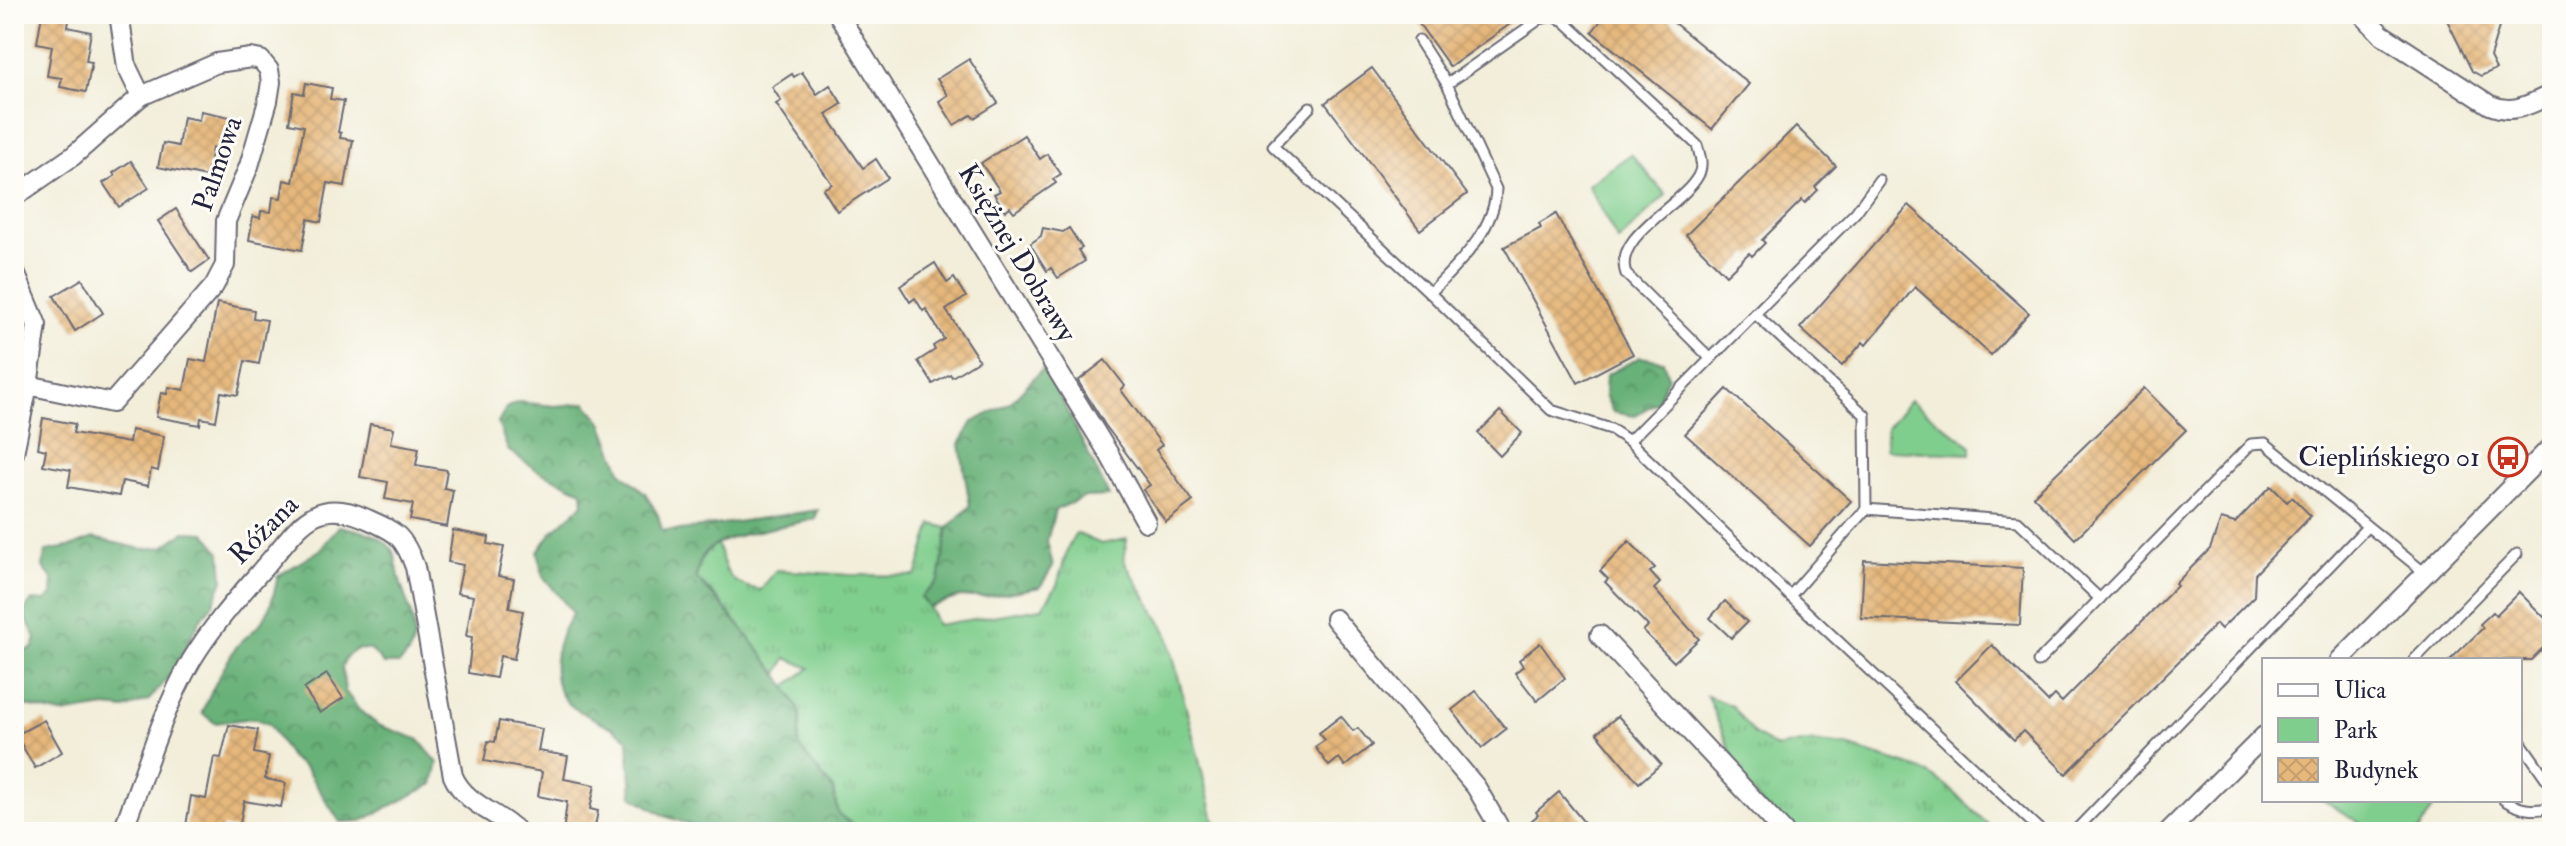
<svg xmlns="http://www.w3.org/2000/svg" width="2566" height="846" viewBox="0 0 2566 846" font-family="'IM FELL Double Pica',serif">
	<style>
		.grass { fill: url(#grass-tufts); stroke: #517864; stroke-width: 2 }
		.forest { fill: url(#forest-crowns); stroke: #456a5a; stroke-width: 2 }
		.park { fill: #80ce8d; stroke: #517864; stroke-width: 2 }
		.building { fill: url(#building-cross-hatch) }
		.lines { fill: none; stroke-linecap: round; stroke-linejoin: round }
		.service-casing { stroke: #6b6973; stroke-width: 13 }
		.minor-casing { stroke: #6b6973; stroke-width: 22 }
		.service { stroke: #fff; stroke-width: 9 }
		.minor { stroke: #fff; stroke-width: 18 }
		.labels { text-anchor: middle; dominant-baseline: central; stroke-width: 6; stroke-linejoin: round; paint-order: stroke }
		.street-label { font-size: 28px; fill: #22223b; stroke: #fdfcf7 }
		.poi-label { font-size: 28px; fill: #22223b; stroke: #fdfcf7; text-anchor: end }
	</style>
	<defs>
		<pattern id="grass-tufts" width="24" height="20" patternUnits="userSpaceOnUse" patternTransform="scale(2)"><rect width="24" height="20" fill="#80ce8d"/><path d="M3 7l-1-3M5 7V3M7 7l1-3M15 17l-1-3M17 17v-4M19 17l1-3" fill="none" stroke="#6eb17b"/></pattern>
		<pattern id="forest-crowns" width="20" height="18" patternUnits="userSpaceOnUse" patternTransform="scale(2)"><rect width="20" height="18" fill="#68b178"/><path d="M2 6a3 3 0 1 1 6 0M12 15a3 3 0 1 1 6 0" fill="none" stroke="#559064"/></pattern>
		<pattern id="building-cross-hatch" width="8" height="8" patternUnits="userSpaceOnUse" patternTransform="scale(2)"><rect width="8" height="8" fill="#e6b87c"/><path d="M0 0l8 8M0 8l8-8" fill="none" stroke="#c59e6c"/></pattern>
	</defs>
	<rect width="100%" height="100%" fill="#fdfcf7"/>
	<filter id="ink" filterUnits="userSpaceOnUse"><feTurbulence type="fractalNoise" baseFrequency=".0125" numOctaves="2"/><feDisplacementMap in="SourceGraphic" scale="16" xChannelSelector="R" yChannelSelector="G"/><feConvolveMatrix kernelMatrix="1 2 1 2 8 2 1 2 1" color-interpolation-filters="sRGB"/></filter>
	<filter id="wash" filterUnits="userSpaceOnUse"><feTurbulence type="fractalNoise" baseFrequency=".006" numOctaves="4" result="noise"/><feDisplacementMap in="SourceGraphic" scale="32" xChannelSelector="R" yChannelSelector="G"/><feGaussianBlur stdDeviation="1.8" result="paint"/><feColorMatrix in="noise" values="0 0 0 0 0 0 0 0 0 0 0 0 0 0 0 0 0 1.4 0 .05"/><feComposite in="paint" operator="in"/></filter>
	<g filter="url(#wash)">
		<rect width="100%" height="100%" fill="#f2eeda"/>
		<g class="grass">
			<path d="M932,524l16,4 -9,53 -18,16 8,10 8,18 105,-17 15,-23 11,-37 8,-15 25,11 26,-5 -3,22 43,71 50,200h-247l-3,-6 -20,-1 -1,7h-37l-29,-8 -24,3 -18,-13 -5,-25 -35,-43 2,-31 -15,-28 25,-19 -24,-10 -8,16 -60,-75 -22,-21c4,-15 6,-26 21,-34 11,31 10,40 44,46l15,-20 74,5 66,1z"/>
			<polygon points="1707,696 1732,706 1754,734 1777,748 1807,742 1847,746 1920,769 1946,785 1996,832 1784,832 1743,780"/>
		</g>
		<g class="forest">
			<polygon points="1640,357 1663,361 1668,377 1657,402 1634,416 1613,412 1605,395 1606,375"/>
			<polygon points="1045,366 1109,496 1085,497 1055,510 1047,541 1053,566 1040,587 985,597 959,597 929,607 921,597 939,581 948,528 970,506 960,444 973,422 1010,403"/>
			<path d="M518,402l37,4 31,-3 16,19 20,51 23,20 13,22 4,15h19l137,-20 -3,9c-27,7 -86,14 -106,30 -9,7 -11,19 -13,29 23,23 98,108 104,137 1,9 -2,22 -2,31l35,43 5,25 18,13 24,-3 29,8h-198l-46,-16 -33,-20 -4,-57c-18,-15 -30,-17 -49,-28 -37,-21 -26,-68 -6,-98l-30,-37 -5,-24 14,-20 31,-28 -1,-13 -44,-20 -30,-21 -10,-27 8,-15z"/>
			<path d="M339,526c17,4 34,5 47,17 11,9 10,21 13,34 7,30 30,61 0,87h-15l-13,-14 -14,-1 -11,8 -4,10 3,24 14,19 19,15 40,14 20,24 -5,21 -71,37 -22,1 -35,-54 -15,-11 -21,-33 -15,-6 -39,5 -13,-10c4,-13 27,-56 35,-67 7,-8 16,-14 23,-22 11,-13 14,-32 18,-48l42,-26z"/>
			<polygon points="184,532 205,533 221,553 223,580 213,604 200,620 172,673 149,700 125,709 106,707 61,714 14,703 14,655 33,648 36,638 23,613 32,600 45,601 52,595 53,580 43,567 46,551 73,546 93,538 143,549 163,547"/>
		</g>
		<g class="park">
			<polygon points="1631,154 1666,195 1618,241 1588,185"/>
			<polygon points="1910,400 1971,446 1971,454 1885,450 1886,429"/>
			<polygon points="2323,800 2438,800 2418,832 2374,832"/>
		</g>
		<g id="blocks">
			<g class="building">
				<polygon points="42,14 70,14 68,27 91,32 86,61 92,62 86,92 60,87 62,78 47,76 52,46 37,43"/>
				<polygon points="1412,14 1524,14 1450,67"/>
				<polygon points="1606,14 1663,14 1749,84 1712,129 1592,32"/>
				<polygon points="2444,14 2494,14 2499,27 2490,57 2496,69 2481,76 2472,71"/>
				<polygon points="969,59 998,103 974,118 971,115 954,125 939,101 948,95 937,79"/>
				<polygon points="1372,68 1467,194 1420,230 1325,103"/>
				<polygon points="802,72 817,94 830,85 842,104 826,114 863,168 876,159 888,178 837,211 823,189 832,184 776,104 781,101 772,87 792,74 794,77"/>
				<polygon points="306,83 332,88 330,99 344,101 338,132 341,133 340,138 353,140 345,186 328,183 321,222 308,219 302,250 249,240 253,216 260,218 261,211 271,212 273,197 281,198 284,180 293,182 304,126 289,123 294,92 304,94"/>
				<polygon points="201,111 230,117 224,150 212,148 207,177 158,167 163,143 178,146 183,117 199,120"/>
				<polygon points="1796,126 1836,166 1815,187 1818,190 1805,203 1802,200 1762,240 1765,243 1752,256 1749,253 1726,275 1686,235"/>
				<polygon points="1024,135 1040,159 1047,154 1061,174 1053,179 1056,183 1014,212 1010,207 1005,211 994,194 1000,191 981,163"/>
				<polygon points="131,161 149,188 119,207 103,183 115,176 113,173"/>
				<polygon points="1909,205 2029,313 1991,355 1915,287 1866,345 1863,342 1842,366 1800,328"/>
				<polygon points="176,209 209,260 192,272 158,221"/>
				<polygon points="1556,214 1633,354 1578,383 1504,247 1541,228 1539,224"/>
				<polygon points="1043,228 1063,232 1069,228 1082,248 1078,250 1085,261 1058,278 1051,268 1047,271 1030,244 1041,236"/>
				<polygon points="935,263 947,283 954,278 966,297 946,310 979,360 952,377 950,374 933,384 918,361 935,350 933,346 944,339 926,309 923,311 915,298 910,302 900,286"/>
				<polygon points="82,279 103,313 75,331 54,296"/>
				<polygon points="217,303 254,310 253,318 267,320 259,364 245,361 238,395 221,392 216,421 201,418 200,425 156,417 161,393 167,394 168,387 184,390 190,359 206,362"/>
				<polygon points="1105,360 1125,386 1121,390 1162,445 1156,450 1193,501 1166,522 1143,490 1150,485 1105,425 1078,381"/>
				<polygon points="2144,388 2186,430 2075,539 2033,496"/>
				<polygon points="1727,389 1851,501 1810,546 1685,434"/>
				<polygon points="1500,411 1522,433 1500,456 1478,433"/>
				<polygon points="43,418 75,424 73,433 129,443 131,430 164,436 158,471 151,469 148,486 122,481 119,496 68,487 71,470 43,465 46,450 38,448"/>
				<polygon points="370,424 394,428 391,443 419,448 416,465 447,470 444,488 453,490 447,527 410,520 413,504 385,499 388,482 360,477"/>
				<polygon points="2271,486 2287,502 2292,497 2311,516 2255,574 2254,596 2221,629 2216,624 2066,774 2023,731 2014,740 1956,681 1992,645 2048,702 2055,695 2062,702 2177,586 2175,584 2210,549 2221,519 2235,523"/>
				<polygon points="453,530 489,537 488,544 504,547 498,576 514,579 509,608 523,611 514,659 500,656 496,678 468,673 472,637 466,636 473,596 457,593 463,565 448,562"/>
				<polygon points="1629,541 1655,568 1650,572 1660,583 1654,589 1699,639 1674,662 1643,631 1648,626 1605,582 1608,579 1600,571"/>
				<polygon points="1864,560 2023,568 2020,625 1861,618"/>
				<polygon points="2519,592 2552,625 2552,639 2531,660 2450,660 2483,628 2480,624 2493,612 2496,615"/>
				<polygon points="1725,601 1747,622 1731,638 1710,618"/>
				<polygon points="1540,643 1565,678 1537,701 1515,673 1523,666 1519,660"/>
				<polygon points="327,674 343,698 320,713 304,689"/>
				<polygon points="1476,691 1506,729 1482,748 1452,710"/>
				<polygon points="1341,716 1353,731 1358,728 1372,745 1345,766 1339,758 1329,766 1315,747 1325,740 1319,733"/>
				<polygon points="1618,716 1661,764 1639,783 1597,733"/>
				<polygon points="44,720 62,752 35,768 16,735"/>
				<polygon points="499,721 542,729 538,751 568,756 564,779 595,785 590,809 598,811 594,832 563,832 567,802 538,796 542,772 484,761 488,741 495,742"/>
				<polygon points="229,725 258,730 254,753 269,756 265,779 286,783 281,807 244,801 239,830 222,827 222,832 185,832 191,796 206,799 214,757 221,758"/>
				<polygon points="1559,792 1592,832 1518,832 1538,815 1536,812"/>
			</g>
		</g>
	</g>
	<g filter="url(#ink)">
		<use href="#blocks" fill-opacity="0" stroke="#6b6973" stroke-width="2"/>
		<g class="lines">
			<g class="service-casing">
				<g id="service">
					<path d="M1419,40l28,44 49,105c-1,42 -39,76 -66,104"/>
					<path d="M1447,84l93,-65 13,-3 11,5 133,124c3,10 7,21 1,31 -16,30 -86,60 -72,98l85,85"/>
					<polyline points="1310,107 1273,146 1430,293 1551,410 1611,429 1629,441"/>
					<polyline points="1755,314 1865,415 1866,509"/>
					<polyline points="1790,596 1629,441 1856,212 1879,180"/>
					<polyline points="2414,660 2517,554"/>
					<polyline points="2038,662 2251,444 2265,443 2425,573"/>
					<polyline points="2520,741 2552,787"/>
					<path d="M2504,800c16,10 30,12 48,7"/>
					<polyline points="2042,832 1790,596 1866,509 2018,521 2100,599"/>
					<polyline points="2074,832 2367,527"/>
				</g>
			</g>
			<g class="minor-casing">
				<g id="minor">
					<polyline points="119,14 127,67 141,96"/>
					<polyline points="838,14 1109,454 1146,522"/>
					<path d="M2362,14l19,20 109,71c24,10 40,-1 62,-11"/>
					<polyline points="14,197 73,156 141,96 217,63 251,58 261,60 269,70 271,82 268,101 249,166 226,221 225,265 214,286 112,403 28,385 37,325 14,270"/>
					<polyline points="14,453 28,385"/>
					<polyline points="1335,619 1476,787 1502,832"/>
					<polyline points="1600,635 1784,832"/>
					<polyline points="2340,660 2552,446"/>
					<path d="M122,832c22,-56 39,-118 69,-171 21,-35 49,-66 76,-97 31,-35 46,-69 98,-46 31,14 38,16 50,49l38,209c12,28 44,36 65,56"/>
					<polyline points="2168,832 2264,736"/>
				</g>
			</g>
			<use href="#service" class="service"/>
			<use href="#minor" class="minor"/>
		</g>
	</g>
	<defs>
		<g id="bus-ring" transform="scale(2)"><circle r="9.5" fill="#fdfcf7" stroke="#c8321e" stroke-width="1.5"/><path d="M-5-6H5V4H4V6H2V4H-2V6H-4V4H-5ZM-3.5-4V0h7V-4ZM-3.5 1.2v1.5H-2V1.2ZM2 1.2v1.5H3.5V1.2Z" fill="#c8321e"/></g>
	</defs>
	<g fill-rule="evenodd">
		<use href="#bus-ring" x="2508" y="457"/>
	</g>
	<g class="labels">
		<g class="street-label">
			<text transform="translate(218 164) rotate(-71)">Palmowa</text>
			<text transform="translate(1017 253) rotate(59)">Księżnej Dobrawy</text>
			<text transform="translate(264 530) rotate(-45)">Różana</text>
		</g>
		<g class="poi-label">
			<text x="2480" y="457">Cieplińskiego 01</text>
		</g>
	</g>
	<rect width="2566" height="846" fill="none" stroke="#fdfcf7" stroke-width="48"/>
	<rect x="2262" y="658" width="260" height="144" fill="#fdfcf7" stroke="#a5a5ac" stroke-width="2"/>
	<rect x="2278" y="684" width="40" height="12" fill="#ffffff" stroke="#a5a5ac" stroke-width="2"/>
	<text x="2334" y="698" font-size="24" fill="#22223b">Ulica</text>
	<rect x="2278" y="718" width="40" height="24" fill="#80ce8d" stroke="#a5a5ac" stroke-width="2"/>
	<text x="2334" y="738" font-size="24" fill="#22223b">Park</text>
	<rect x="2278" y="758" width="40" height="24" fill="url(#building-cross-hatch)" stroke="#a5a5ac" stroke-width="2"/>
	<text x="2334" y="778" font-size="24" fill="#22223b">Budynek</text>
</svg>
